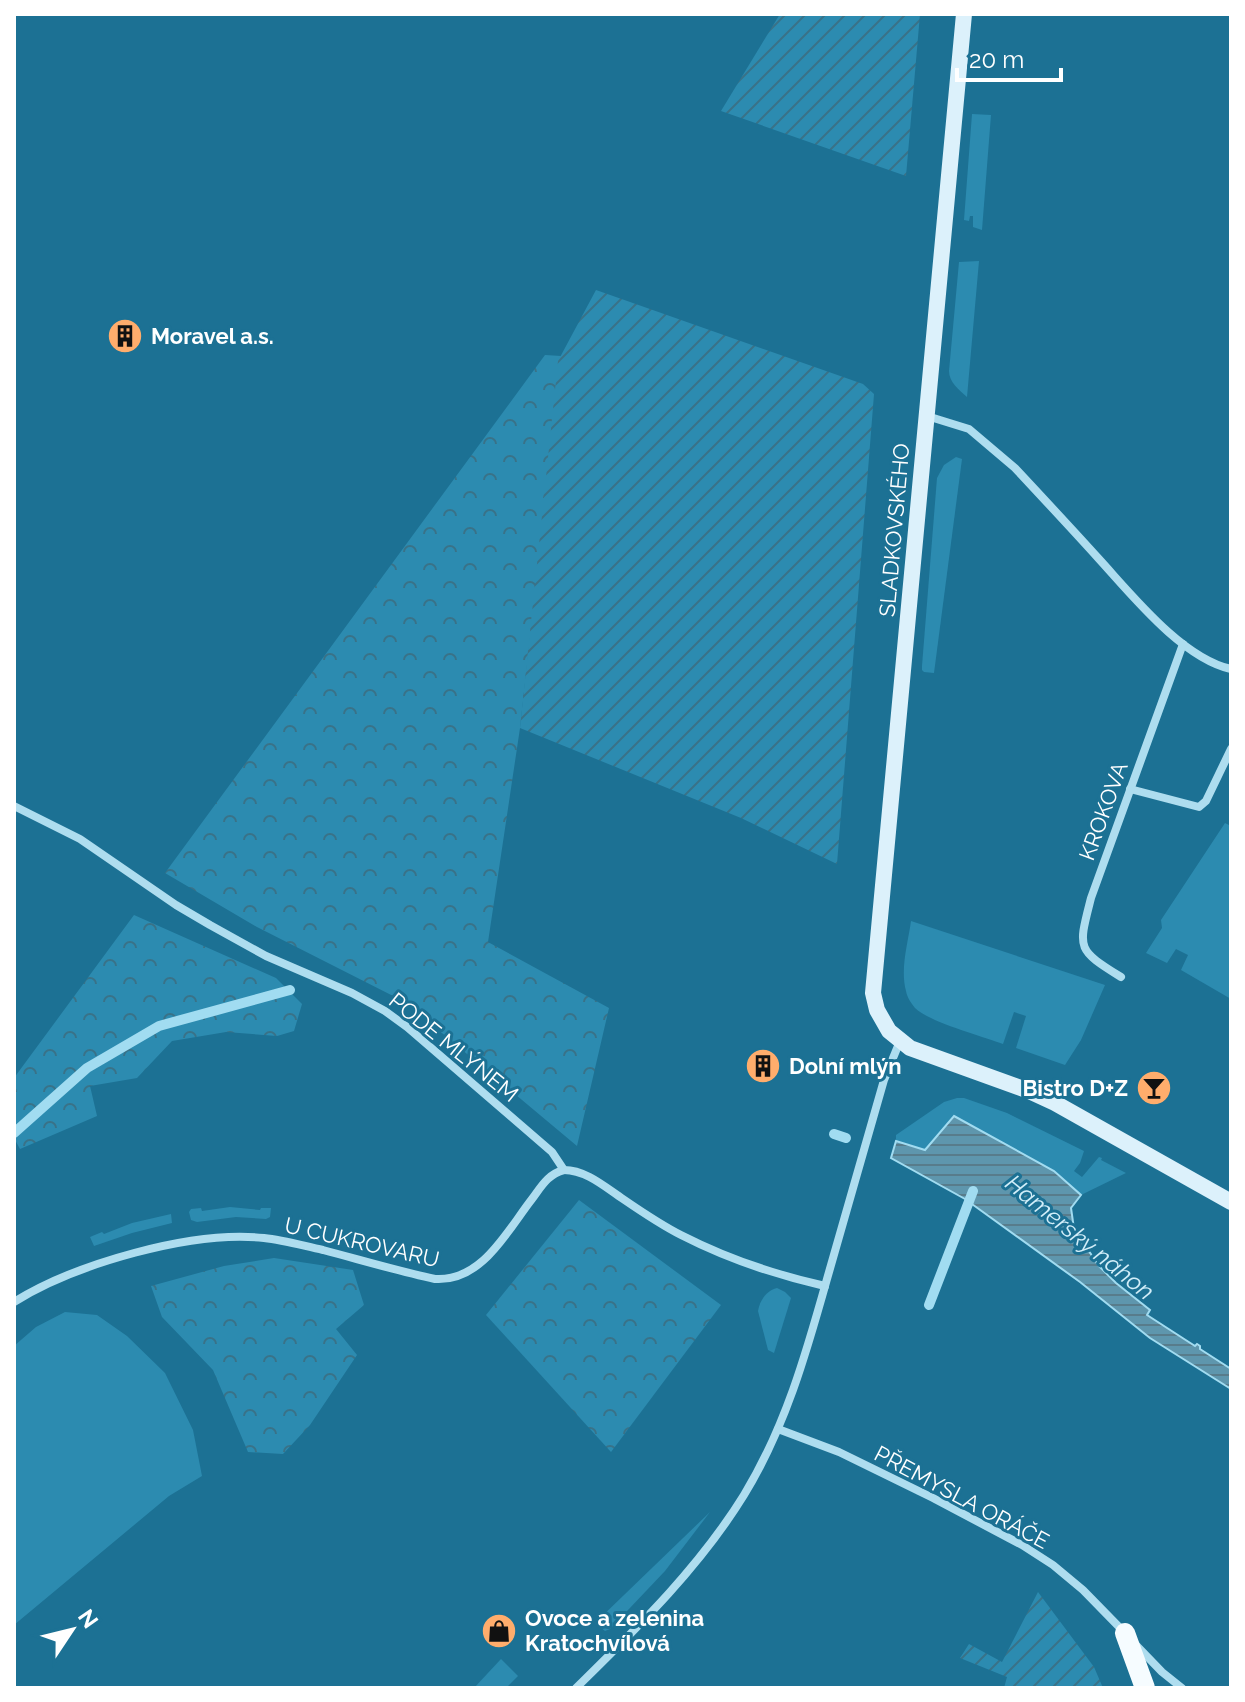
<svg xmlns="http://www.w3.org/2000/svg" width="1245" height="1702" viewBox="0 0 1245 1702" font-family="Raleway,sans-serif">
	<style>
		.green { fill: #2c8bb0 }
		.forest { fill: url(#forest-crowns) }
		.garden { fill: url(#garden-furrows) }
		.water { fill: url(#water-rules); stroke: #a1dcf1; stroke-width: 2 }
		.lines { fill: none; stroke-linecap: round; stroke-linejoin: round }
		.stream { stroke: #a1dcf1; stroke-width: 10 }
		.street { stroke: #aeddef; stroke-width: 8 }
		.secondary { stroke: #dcf1fb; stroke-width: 16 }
		.primary { stroke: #f6fcff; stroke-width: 20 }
		.labels { text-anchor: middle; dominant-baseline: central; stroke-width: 6; stroke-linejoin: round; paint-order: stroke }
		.poi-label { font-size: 22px; font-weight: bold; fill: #fff; stroke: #1c7194; text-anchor: start }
		.street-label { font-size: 22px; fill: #fff; stroke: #1c7194 }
		.water-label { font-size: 24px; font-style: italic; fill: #d2eef9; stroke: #1c7194 }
	</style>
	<defs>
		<pattern id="forest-crowns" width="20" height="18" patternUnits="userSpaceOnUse" patternTransform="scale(2)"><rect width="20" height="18" fill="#2c8bb0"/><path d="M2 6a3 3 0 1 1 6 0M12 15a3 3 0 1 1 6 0" fill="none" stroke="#397288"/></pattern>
		<pattern id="garden-furrows" width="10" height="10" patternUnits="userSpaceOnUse" patternTransform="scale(2)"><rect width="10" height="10" fill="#2c8bb0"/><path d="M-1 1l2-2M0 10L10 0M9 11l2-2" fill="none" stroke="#397288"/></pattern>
		<pattern id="water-rules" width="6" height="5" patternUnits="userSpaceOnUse" patternTransform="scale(2)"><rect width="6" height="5" fill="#5e96ad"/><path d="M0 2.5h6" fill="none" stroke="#587c8b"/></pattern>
	</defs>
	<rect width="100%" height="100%" fill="#1c7194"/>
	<g class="green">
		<polygon points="972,114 991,115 982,230 973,227 973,216 970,216 969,221 964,220"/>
		<path d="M979,261l-12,136c-8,-7 -18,-15 -18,-26l10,-109z"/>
		<polygon points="956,457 962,459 934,673 924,672 922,670 922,666 937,478 944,465"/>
		<polygon points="1225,823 1231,826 1231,999 1181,970 1188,955 1176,949 1167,963 1146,953 1162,928 1161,920"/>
		<path d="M911,921l194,64 -24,55 -16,25 -49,-17 10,-32 -12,-4 -11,32c-21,-8 -74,-22 -88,-36 -4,-5 -8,-11 -9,-17 -6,-22 2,-48 5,-70z"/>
		<polygon points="957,1098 964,1098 1007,1113 1084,1151 1080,1163 1074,1171 1082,1177 1099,1157 1102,1158 1101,1160 1126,1173 1081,1195 1053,1171 925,1150 896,1141 896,1135 944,1102"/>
		<polygon points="230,1207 260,1210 261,1208 271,1208 270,1217 266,1219 236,1217 197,1222 191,1220 189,1212 191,1209 201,1208 202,1211"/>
		<polygon points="171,1214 172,1223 132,1233 94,1246 90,1237 102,1232 104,1234 132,1223"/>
		<path d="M777,1288l8,4 6,6 -17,55 -6,-3 -10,-39c2,-11 8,-20 19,-23z"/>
		<polygon points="65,1312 97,1315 127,1336 165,1373 193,1430 202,1476 169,1496 14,1625 14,1346 36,1327"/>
		<polygon points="710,1512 665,1571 610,1629 605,1631 595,1623"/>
		<polygon points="501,1659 518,1676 506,1688 474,1688"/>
	</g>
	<g class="forest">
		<polygon points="545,355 561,356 520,728 488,942 609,1008 577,1146 405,1002 257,927 165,873"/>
		<polygon points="134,915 276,978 302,1004 294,1031 277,1036 226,1032 172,1041 137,1078 90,1086 97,1116 20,1149 14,1138 14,1078"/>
		<polygon points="579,1200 721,1305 611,1452 486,1315"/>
		<polygon points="274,1258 353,1270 364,1305 336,1329 357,1355 310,1425 283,1454 248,1452 213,1370 162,1317 151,1286 224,1266"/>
	</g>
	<g class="garden">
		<polygon points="780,14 920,14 906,176 721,111"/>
		<polygon points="596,290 863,384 874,394 837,864 741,818 520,728 558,361"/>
		<polygon points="1038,1592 1094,1667 1103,1688 1004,1688 1007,1677 960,1658 969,1644 1002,1662"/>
	</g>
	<polygon class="water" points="954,1116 1054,1171 1081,1195 1071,1208 1074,1229 1099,1266 1116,1283 1150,1310 1147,1315 1195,1346 1197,1344 1200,1346 1200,1349 1231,1369 1231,1389 1150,1338 1080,1282 965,1199 891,1158 896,1141 925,1150"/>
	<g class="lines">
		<g class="stream">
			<polyline points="14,1133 87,1068 159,1026 290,990"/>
			<polyline points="834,1134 846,1138"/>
			<polyline points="929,1305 973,1191"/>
		</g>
		<g class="street">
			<path d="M927,416l42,13 46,39c28,30 56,60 84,91 33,36 83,99 132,110"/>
			<polyline points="1130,789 1199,807 1206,801 1231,749"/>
			<path d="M14,806l66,33 96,66 34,20 56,31 86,37 33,18 22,16 145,125 12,18c22,0 41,17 59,29 19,13 38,26 58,36 45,23 95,40 144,51"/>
			<path d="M1121,977c-45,-28 -43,-28 -30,-79l92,-254"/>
			<path d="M14,1302c61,-38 178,-72 250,-64 20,2 40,8 59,12 38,10 75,21 112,29 47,3 72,-48 97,-80 9,-12 16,-25 32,-29"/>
			<polyline points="778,1429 839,1452 933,1498 1022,1545 1053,1565 1083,1590 1126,1634"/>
			<polyline points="1135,1644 1162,1672 1182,1688"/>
			<path d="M576,1688c61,-60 123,-120 168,-193 41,-67 62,-141 83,-216 19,-66 38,-133 57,-199l16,-39"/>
		</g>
		<polyline class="secondary" points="964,14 873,993 877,1010 889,1031 910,1048 1029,1091 1055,1103 1231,1202"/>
		<polyline class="primary" points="1125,1633 1145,1688"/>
	</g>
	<defs>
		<g id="building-disc" transform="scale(1.8)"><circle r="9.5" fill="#ffad6c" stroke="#1c7194"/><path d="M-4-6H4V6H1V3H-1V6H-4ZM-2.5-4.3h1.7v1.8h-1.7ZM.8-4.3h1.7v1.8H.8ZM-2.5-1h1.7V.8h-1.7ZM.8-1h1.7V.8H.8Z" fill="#111"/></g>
		<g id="bar-disc" transform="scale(1.8)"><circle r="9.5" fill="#ffad6c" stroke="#1c7194"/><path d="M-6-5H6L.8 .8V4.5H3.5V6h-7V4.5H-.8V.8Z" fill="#111"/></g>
		<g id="shop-disc" transform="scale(1.8)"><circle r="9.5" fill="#ffad6c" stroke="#1c7194"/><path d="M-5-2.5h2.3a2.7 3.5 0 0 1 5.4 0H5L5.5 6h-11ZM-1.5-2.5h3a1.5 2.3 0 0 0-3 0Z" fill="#111"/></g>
	</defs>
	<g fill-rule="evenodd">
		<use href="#building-disc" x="125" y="336"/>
		<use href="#building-disc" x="763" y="1066"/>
		<use href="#bar-disc" x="1154" y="1088"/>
		<use href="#shop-disc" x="499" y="1631"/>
	</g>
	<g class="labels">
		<g class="poi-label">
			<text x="151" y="336">Moravel a.s.</text>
			<text x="789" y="1066">Dolní mlýn</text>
			<text x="1128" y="1088" text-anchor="end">Bistro D+Z</text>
			<text x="525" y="1618">Ovoce a zelenina<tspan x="525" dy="25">Kratochvílová</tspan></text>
		</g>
		<g class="street-label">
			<text transform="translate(894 530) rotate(-85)">SLADKOVSKÉHO</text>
			<text transform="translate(1103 811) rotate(-70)">KROKOVA</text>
			<text transform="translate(454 1047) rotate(39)">PODE MLÝNEM</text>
			<text transform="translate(362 1242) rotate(13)">U CUKROVARU</text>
			<text transform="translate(962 1497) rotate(28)">PŘEMYSLA ORÁČE</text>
		</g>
		<g class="water-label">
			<text transform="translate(1080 1237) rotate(39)">Hamerský náhon</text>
		</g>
	</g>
	<rect width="1245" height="1702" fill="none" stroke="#ffffff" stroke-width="32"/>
	<g transform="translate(72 1630) rotate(55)" stroke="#1c7194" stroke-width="6" paint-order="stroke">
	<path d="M0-6L14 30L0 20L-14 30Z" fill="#ffffff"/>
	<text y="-12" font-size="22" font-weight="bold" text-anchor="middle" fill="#ffffff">N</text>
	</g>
	<path d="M957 68v12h104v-12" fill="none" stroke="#ffffff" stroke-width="4"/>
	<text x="969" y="68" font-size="24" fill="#ffffff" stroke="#1c7194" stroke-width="6" paint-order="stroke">20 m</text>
</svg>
